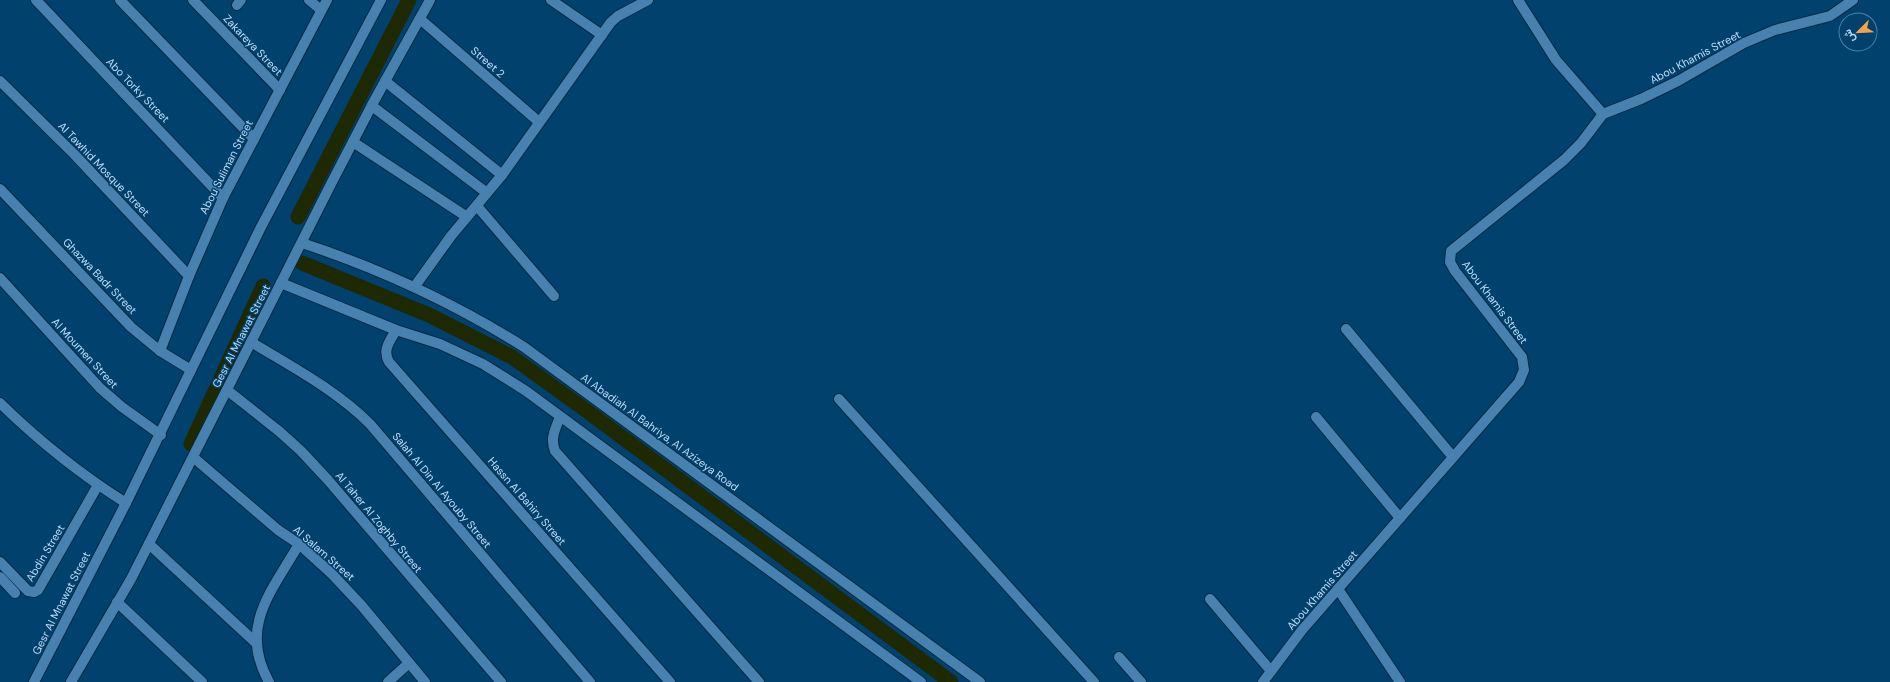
<svg xmlns="http://www.w3.org/2000/svg" width="1890" height="682" viewBox="0 0 1890 682" font-family="'DM Sans',Vazirmatn,sans-serif">
	<style>
		.lines { fill: none; stroke-linecap: round; stroke-linejoin: round }
		.canal { stroke: #1e2902; stroke-width: 15 }
		.minor-casing { stroke: #08283f; stroke-width: 12 }
		.minor { stroke: #4781b0; stroke-width: 10 }
		.labels { text-anchor: middle; dominant-baseline: central; stroke-width: 3; stroke-linejoin: round; paint-order: stroke }
		.street-label { font-size: 11px; fill: #c0ddf7; stroke: #00426d }
	</style>
	<rect width="100%" height="100%" fill="#00426d"/>
	<g class="lines">
		<g class="canal">
			<polyline points="298,217 409,0"/>
			<polyline points="302,263 429,315 512,357 587,411 951,682"/>
			<polyline points="191,444 263,286"/>
		</g>
		<g class="minor-casing">
			<g id="minor">
				<polyline points="36,0 223,198"/>
				<polyline points="120,0 254,139"/>
				<polyline points="193,0 280,90"/>
				<polyline points="309,0 321,10"/>
				<polyline points="551,0 602,35"/>
				<polyline points="1518,0 1556,60 1603,114"/>
				<polyline points="237,5 241,0"/>
				<polyline points="420,19 539,122"/>
				<polyline points="0,81 74,154 189,276"/>
				<polyline points="385,81 502,175"/>
				<polyline points="372,106 487,193"/>
				<polyline points="353,142 467,217"/>
				<polyline points="0,189 131,327 160,351 191,370"/>
				<polyline points="477,206 554,296"/>
				<path d="M302,243c79,26 152,60 222,104l456,335"/>
				<polyline points="0,278 100,388 122,407 161,435"/>
				<polyline points="281,283 396,330 440,344 483,364 526,391 921,682"/>
				<polyline points="415,286 451,236 502,175 611,22 618,16 648,0"/>
				<polyline points="1346,329 1453,457"/>
				<path d="M396,330c-6,11 -14,20 -7,32l281,320"/>
				<path d="M251,342c41,25 85,48 119,82l220,258"/>
				<polyline points="160,351 189,276 223,198 327,0"/>
				<polyline points="227,390 280,432 301,451 328,480 501,682"/>
				<polyline points="839,399 1094,682"/>
				<path d="M0,403c39,38 80,71 126,100"/>
				<path d="M560,417c-5,12 -10,22 -5,34l204,231"/>
				<polyline points="1316,417 1400,518"/>
				<polyline points="193,457 278,530 299,544 332,574 362,606 425,682"/>
				<polyline points="149,544 255,642"/>
				<polyline points="0,562 28,591 34,592 38,590 98,485"/>
				<polyline points="0,577 15,593"/>
				<polyline points="1338,589 1400,682"/>
				<polyline points="1210,599 1271,671"/>
				<polyline points="117,602 202,682"/>
				<polyline points="1119,657 1141,682"/>
				<polyline points="34,682 126,503 261,227 381,0"/>
				<polyline points="71,682 131,579 331,184 373,103 430,0"/>
				<path d="M269,682c-31,-55 3,-91 30,-138"/>
				<polyline points="388,682 409,663"/>
				<polyline points="1263,682 1302,630 1519,382 1524,370 1522,357 1455,271 1450,262 1451,251 1564,160 1581,143 1603,114 1641,99 1678,81 1744,43 1775,30 1830,16 1853,0"/>
			</g>
		</g>
		<use href="#minor" class="minor"/>
	</g>
	<g class="labels">
		<g class="street-label">
			<text transform="translate(253 45) rotate(46)">Zakareya Street</text>
			<text transform="translate(1695 57) rotate(-28)">Abou Khamis Street</text>
			<text transform="translate(488 62) rotate(41)">Street 2</text>
			<text transform="translate(138 90) rotate(46)">Abo Torky Street</text>
			<text transform="translate(226 167) rotate(-63)">Abou Suliman Street</text>
			<text transform="translate(104 169) rotate(46)">Al Tawhid Mosque Street</text>
			<text transform="translate(100 276) rotate(46)">Ghazwa Badr Street</text>
			<text transform="translate(1495 302) rotate(53)">Abou Khamis Street</text>
			<text transform="translate(241 336) rotate(-63)">Gesr Al Mnawat Street</text>
			<text transform="translate(85 353) rotate(47)">Al Moumen Street</text>
			<text transform="translate(660 432) rotate(36)">Al Abadiah Al Bahriya, Al Azizeya Road</text>
			<text transform="translate(442 490) rotate(50)">Salah Al Din Al Ayouby Street</text>
			<text transform="translate(527 501) rotate(49)">Hassn Al Bahiry Street</text>
			<text transform="translate(379 522) rotate(50)">Al Taher Al Zoghby Street</text>
			<text transform="translate(45 553) rotate(-59)">Abdin Street</text>
			<text transform="translate(324 553) rotate(41)">Al Salam Street</text>
			<text transform="translate(1322 590) rotate(-49)">Abou Khamis Street</text>
			<text transform="translate(61 603) rotate(-63)">Gesr Al Mnawat Street</text>
		</g>
	</g>
	<g transform="translate(1858 32) rotate(246)"><circle r="19" fill="#00426d" stroke="#4d80a4"/>
	<path d="M0-3L7 15L0 10L-7 15Z" fill="#f6a247"/>
	<text y="-6" font-size="11" font-weight="bold" text-anchor="middle" fill="#c0ddf7">ش</text>
	</g>
</svg>
